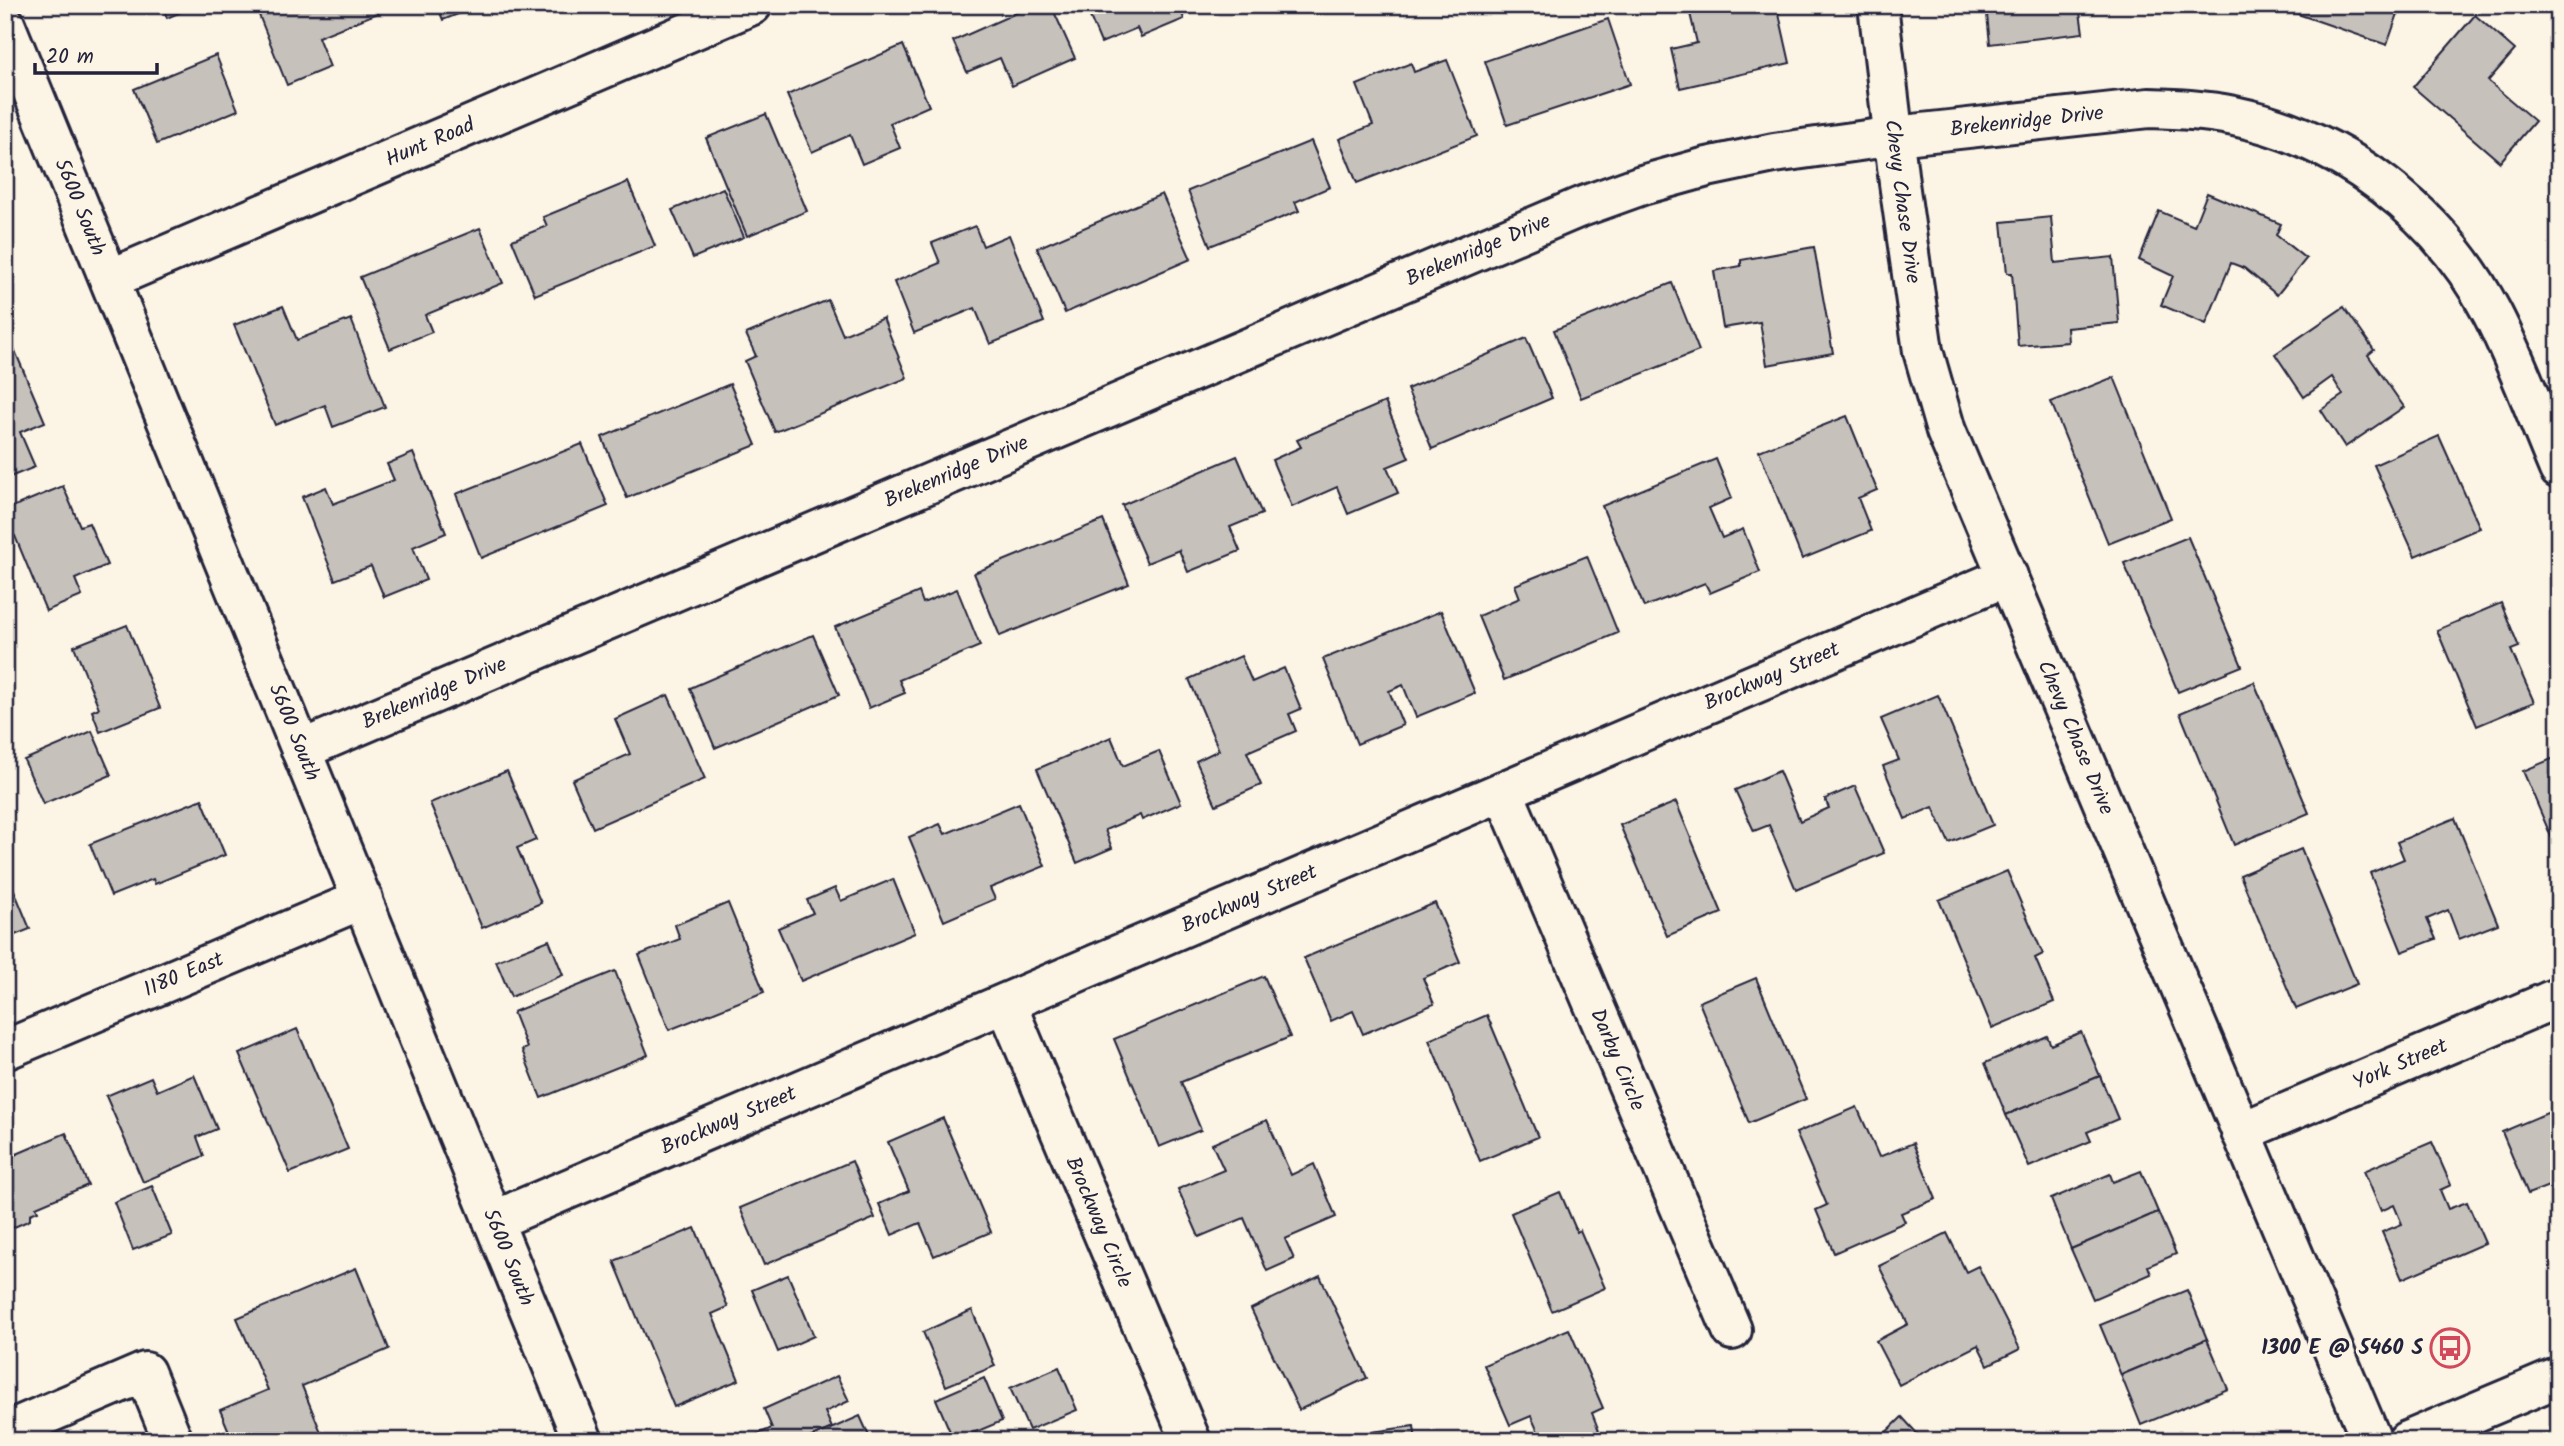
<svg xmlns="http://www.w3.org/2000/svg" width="2564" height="1446" viewBox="0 0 2564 1446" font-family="Kalam,sans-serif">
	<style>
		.building { fill: #c6c1bb; stroke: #22223b; stroke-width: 2 }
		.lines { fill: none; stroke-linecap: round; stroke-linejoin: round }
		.minor-casing { stroke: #22223b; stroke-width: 44 }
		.major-casing { stroke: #22223b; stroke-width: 44 }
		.minor { stroke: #fcf5e5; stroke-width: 38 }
		.major { stroke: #fcf5e5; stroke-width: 38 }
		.labels { text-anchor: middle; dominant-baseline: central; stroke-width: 6; stroke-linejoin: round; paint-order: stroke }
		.street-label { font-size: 21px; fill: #22223b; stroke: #fcf5e5 }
		.poi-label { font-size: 21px; font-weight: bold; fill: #22223b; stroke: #fcf5e5; text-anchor: end }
	</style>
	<rect width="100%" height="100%" fill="#fcf5e5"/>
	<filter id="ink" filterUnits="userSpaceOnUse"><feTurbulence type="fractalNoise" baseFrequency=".0143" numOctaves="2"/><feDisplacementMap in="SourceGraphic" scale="14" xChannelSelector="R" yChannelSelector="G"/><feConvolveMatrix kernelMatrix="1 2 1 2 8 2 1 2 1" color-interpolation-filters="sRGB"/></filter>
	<g filter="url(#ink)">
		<g class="building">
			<polygon points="162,5 197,5 167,18"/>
			<polygon points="255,5 387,5 388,9 318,37 330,67 287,85"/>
			<polygon points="437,5 481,5 443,20"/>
			<polygon points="1034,5 1051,5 1075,58 1012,86 1000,58 967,72 953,41"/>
			<polygon points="1085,5 1184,5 1180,7 1184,19 1141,37 1137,28 1101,43"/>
			<polygon points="1688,5 1777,5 1790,63 1680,88 1671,49 1697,43"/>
			<polygon points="1986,5 2079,5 2083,33 1990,44"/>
			<polygon points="2103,5 2238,5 2238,11"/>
			<polygon points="2272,5 2401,5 2387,45"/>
			<polygon points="2475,15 2515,50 2488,81 2535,121 2500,162 2413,87"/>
			<polygon points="1608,19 1630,84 1507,125 1485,61"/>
			<polygon points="903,45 929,106 890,123 900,148 862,164 850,135 812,152 787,95"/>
			<polygon points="216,55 238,110 157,144 134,89"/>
			<polygon points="1447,60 1477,136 1357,183 1339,139 1373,125 1357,85 1411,63 1414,72"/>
			<polygon points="766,114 807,211 747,236 706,138"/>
			<polygon points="1311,141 1330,187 1295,202 1299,211 1210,246 1188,191"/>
			<polygon points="628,182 655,246 535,295 512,240 547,226 543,217"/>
			<polygon points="723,188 744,237 693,258 672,210"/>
			<polygon points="2207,193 2281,224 2276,235 2306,259 2277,295 2244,268 2231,263 2206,324 2161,305 2173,276 2139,260 2159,211 2194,226"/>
			<polygon points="1162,194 1191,259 1065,313 1037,248"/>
			<polygon points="2051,217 2055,263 2113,257 2119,323 2067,328 2068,342 2018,346 2012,273 2007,273 2002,222"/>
			<polygon points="975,226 983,246 1009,235 1044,322 990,344 975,308 914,333 894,282 940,263 932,243"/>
			<polygon points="480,228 503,283 425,315 432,332 390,349 360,277"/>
			<polygon points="1814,247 1833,353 1767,365 1760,322 1723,328 1714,271 1741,266 1741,260"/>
			<polygon points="1672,283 1699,351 1581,398 1554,330"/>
			<polygon points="828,300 843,335 883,318 907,378 775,432 745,361 756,356 746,334"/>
			<polygon points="283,306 297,340 351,319 385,407 333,427 325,405 275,425 234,325"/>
			<polygon points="2344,307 2374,350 2368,355 2404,407 2345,447 2321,410 2343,395 2332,377 2304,397 2275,354"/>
			<polygon points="1526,338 1552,398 1432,449 1407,389"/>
			<polygon points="10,339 45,422 20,432 35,467 5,479 5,341"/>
			<polygon points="2114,377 2171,518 2108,543 2051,402"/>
			<polygon points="730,384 756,445 627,498 602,437"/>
			<polygon points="1385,402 1409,458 1387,467 1398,493 1348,514 1337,487 1292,507 1272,460 1301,447 1297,440"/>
			<polygon points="1847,416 1877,490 1858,498 1871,531 1802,559 1759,451"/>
			<polygon points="2439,436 2480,528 2415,556 2374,465"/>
			<polygon points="582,444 608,506 481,558 456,494"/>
			<polygon points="413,453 446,533 413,547 426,580 384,597 371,566 335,580 302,497 326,487 333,504 394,480 387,464"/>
			<polygon points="1237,456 1262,514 1230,527 1240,551 1188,572 1179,550 1147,563 1122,505"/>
			<polygon points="1716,459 1732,498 1709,508 1722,538 1743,529 1760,572 1710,593 1705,583 1644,607 1602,506"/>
			<polygon points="63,486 80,526 89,523 107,565 75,579 82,596 46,611 15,536 5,540 5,510"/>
			<polygon points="1103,520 1129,584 1000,636 974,573"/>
			<polygon points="2188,537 2242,666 2178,692 2124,563"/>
			<polygon points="1587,556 1618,633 1504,680 1478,616 1520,598 1515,585"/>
			<polygon points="957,589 980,646 899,680 905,693 869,708 835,627 919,592 923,603"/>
			<polygon points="2501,603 2519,647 2511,650 2534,702 2477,726 2437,630"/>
			<polygon points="1441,611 1475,693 1416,717 1403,685 1389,691 1403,725 1357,744 1323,659"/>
			<polygon points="127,625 160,708 100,732 92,711 99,708 74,646"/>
			<polygon points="813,635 839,695 715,748 690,688"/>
			<polygon points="1241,656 1252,682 1284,668 1301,709 1289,714 1296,731 1247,752 1261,785 1216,805 1196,761 1219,750 1189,679"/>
			<polygon points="2254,682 2309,813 2234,845 2180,713"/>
			<polygon points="668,695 705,779 593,828 572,780 630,754 615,719"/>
			<polygon points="1938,695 1993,825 1949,843 1933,807 1905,819 1883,766 1899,760 1881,719"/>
			<polygon points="92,731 111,775 43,804 24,760"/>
			<polygon points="1111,737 1123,766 1159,751 1181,803 1142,820 1140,815 1105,830 1112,848 1077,863 1037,769"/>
			<polygon points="2559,756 2559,855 2523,771"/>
			<polygon points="507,771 536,840 517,848 541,903 482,928 430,803"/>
			<polygon points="1779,771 1800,821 1829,808 1825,799 1855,786 1884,853 1796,890 1769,825 1754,831 1735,790"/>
			<polygon points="202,799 225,855 155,884 153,879 111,896 90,844"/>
			<polygon points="1676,802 1722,913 1667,936 1620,825"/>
			<polygon points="1019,803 1045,866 990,888 995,899 944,921 909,837 940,824 945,834"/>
			<polygon points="2455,818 2498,924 2459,939 2448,910 2427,919 2436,939 2402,952 2370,873 2404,859 2397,842"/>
			<polygon points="2301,849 2357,984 2296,1009 2240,875"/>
			<polygon points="2007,871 2043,954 2035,958 2054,1002 1992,1028 1939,900"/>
			<polygon points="9,878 30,929 5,939 5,880"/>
			<polygon points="893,879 915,933 801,981 778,928 813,913 807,900 835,888 841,901"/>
			<polygon points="728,903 764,992 669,1030 639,955 680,939 675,925"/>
			<polygon points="1435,903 1460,962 1423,978 1434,1004 1363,1034 1353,1011 1331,1021 1304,958"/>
			<polygon points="549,940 563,975 511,997 496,961"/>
			<polygon points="615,971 648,1055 541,1098 522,1050 527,1048 513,1012"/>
			<polygon points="1264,976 1290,1037 1181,1082 1201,1130 1159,1147 1114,1039"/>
			<polygon points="1756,978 1806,1099 1749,1123 1699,1002"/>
			<polygon points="1487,1015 1538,1137 1480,1161 1429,1040"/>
			<polygon points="297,1029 348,1149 290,1173 239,1054"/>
			<polygon points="2081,1032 2100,1076 2006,1115 1985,1063 2047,1036 2051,1045"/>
			<polygon points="194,1075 217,1129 197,1137 204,1156 143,1182 106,1096 151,1077 157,1091"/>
			<polygon points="2100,1076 2118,1119 2087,1132 2091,1141 2029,1167 2006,1115"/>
			<polygon points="1857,1107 1879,1157 1913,1143 1936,1199 1901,1213 1905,1222 1834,1253 1816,1210 1827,1205 1796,1133"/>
			<polygon points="2559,1108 2559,1182 2528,1194 2502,1132"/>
			<polygon points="943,1118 991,1232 934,1256 920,1223 892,1235 879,1204 909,1191 888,1142"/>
			<polygon points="1267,1120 1291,1175 1314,1164 1336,1217 1285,1239 1294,1259 1267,1271 1244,1218 1199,1237 1178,1189 1224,1170 1212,1144"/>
			<polygon points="66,1133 88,1185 36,1207 38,1211 30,1214 30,1220 10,1229 5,1217 5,1159"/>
			<polygon points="2432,1142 2451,1185 2440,1190 2448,1209 2467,1202 2485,1243 2402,1279 2382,1232 2402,1224 2394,1205 2381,1211 2364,1171"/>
			<polygon points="852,1161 875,1218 764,1265 740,1208"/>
			<polygon points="2141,1171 2158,1212 2071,1249 2051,1199 2110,1174 2113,1182"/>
			<polygon points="152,1186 172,1235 133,1250 114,1202"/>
			<polygon points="1560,1192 1577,1232 1580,1230 1605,1288 1552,1311 1511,1213"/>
			<polygon points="2158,1212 2176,1254 2148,1266 2151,1274 2093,1299 2071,1249"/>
			<polygon points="695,1228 728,1307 712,1314 739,1380 674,1407 614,1261"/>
			<polygon points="1947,1233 1966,1272 1978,1266 2020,1349 1988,1365 1978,1345 1899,1385 1876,1341 1908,1324 1879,1266"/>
			<polygon points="356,1268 389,1349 302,1386 323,1437 314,1441 253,1441 250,1434 233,1441 220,1410 268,1390 237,1318"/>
			<polygon points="788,1275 814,1336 778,1352 752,1290"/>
			<polygon points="1320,1276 1367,1378 1299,1410 1251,1309"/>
			<polygon points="2187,1290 2207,1339 2121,1375 2100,1325"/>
			<polygon points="972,1310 995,1366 946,1386 923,1332"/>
			<polygon points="1569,1329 1603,1408 1592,1413 1603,1441 1542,1441 1531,1416 1510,1425 1484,1365"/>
			<polygon points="2207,1339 2228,1389 2141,1425 2121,1375"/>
			<polygon points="1059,1367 1077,1410 1029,1430 1010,1388"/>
			<polygon points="837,1376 849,1401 825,1412 832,1428 803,1441 742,1441 772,1428 764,1409"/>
			<polygon points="984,1378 1002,1421 954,1441 936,1399"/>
			<polygon points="860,1416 870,1438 863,1441 803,1441"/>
			<polygon points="1902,1417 1924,1441 1877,1441"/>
			<polygon points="1414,1426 1416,1441 1366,1441 1365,1433"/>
		</g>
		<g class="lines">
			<g class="minor-casing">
				<g id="minor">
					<path id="s1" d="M1878,5l21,178 24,168 23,80 426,1010"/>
					<path id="s2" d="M110,279l642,-274"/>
					<path id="s3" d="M301,750l1277,-542 64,-23 65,-18 67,-14 121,-17 254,-28c29,1 57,2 85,8 110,23 206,97 258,197 26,50 45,104 67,156"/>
					<path id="s4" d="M1503,791l229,539"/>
					<path id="s5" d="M1006,1003l185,438"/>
					<path id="s6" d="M5,1050l358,-151"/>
					<path id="s7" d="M2241,1132l318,-135"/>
					<path id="s8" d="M493,1221l1515,-645"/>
					<polyline points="5,1432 145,1372 173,1441"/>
				</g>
			</g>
			<g class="major-casing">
				<g id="major">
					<path id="s9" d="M5,24l578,1417"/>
					<polyline points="2407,1441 2559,1377"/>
				</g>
			</g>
			<use href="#minor" class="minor"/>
			<use href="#major" class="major"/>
		</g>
	</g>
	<defs>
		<g id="bus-ring" transform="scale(2.0125)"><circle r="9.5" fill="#fcf5e5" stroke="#d1495b" stroke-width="1.5"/><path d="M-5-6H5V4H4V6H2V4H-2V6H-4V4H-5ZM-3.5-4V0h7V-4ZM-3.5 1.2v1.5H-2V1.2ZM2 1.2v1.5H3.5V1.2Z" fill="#d1495b"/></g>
	</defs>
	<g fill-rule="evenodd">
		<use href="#bus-ring" x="2450" y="1348"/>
	</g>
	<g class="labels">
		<g class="street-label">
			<text stroke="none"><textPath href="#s3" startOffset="1846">Brekenridge Drive</textPath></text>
			<text stroke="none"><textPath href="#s2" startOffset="348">Hunt Road</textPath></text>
			<text stroke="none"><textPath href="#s1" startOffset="198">Chevy Chase Drive</textPath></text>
			<text stroke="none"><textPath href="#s9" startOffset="198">5600 South</textPath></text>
			<text stroke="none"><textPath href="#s3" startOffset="1279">Brekenridge Drive</textPath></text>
			<text stroke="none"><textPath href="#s3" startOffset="712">Brekenridge Drive</textPath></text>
			<text stroke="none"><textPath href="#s8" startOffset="1390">Brockway Street</textPath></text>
			<text stroke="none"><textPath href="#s3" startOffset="145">Brekenridge Drive</textPath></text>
			<text stroke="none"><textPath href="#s9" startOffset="765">5600 South</textPath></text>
			<text stroke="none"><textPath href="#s1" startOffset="765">Chevy Chase Drive</textPath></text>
			<text stroke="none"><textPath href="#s8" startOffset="822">Brockway Street</textPath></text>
			<text stroke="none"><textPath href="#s6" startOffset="194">1180 East</textPath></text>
			<text stroke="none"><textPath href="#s4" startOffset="292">Darby Circle</textPath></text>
			<text stroke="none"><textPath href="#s7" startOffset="173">York Street</textPath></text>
			<text stroke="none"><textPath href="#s8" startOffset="256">Brockway Street</textPath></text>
			<text stroke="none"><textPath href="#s5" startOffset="238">Brockway Circle</textPath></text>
			<text stroke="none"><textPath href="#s9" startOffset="1332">5600 South</textPath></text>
		</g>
		<g class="poi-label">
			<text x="2423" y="1348">1300 E @ 5460 S</text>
		</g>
	</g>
	<rect width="2564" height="1446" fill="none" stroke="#fcf5e5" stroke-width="28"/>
	<rect x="14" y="14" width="2536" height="1418" fill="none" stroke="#22223b" stroke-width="2.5" filter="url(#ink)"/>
	<path d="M35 63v10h122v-10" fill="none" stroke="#22223b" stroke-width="3.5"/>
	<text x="46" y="63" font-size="21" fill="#22223b" stroke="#fcf5e5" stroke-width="5" paint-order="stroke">20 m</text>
</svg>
